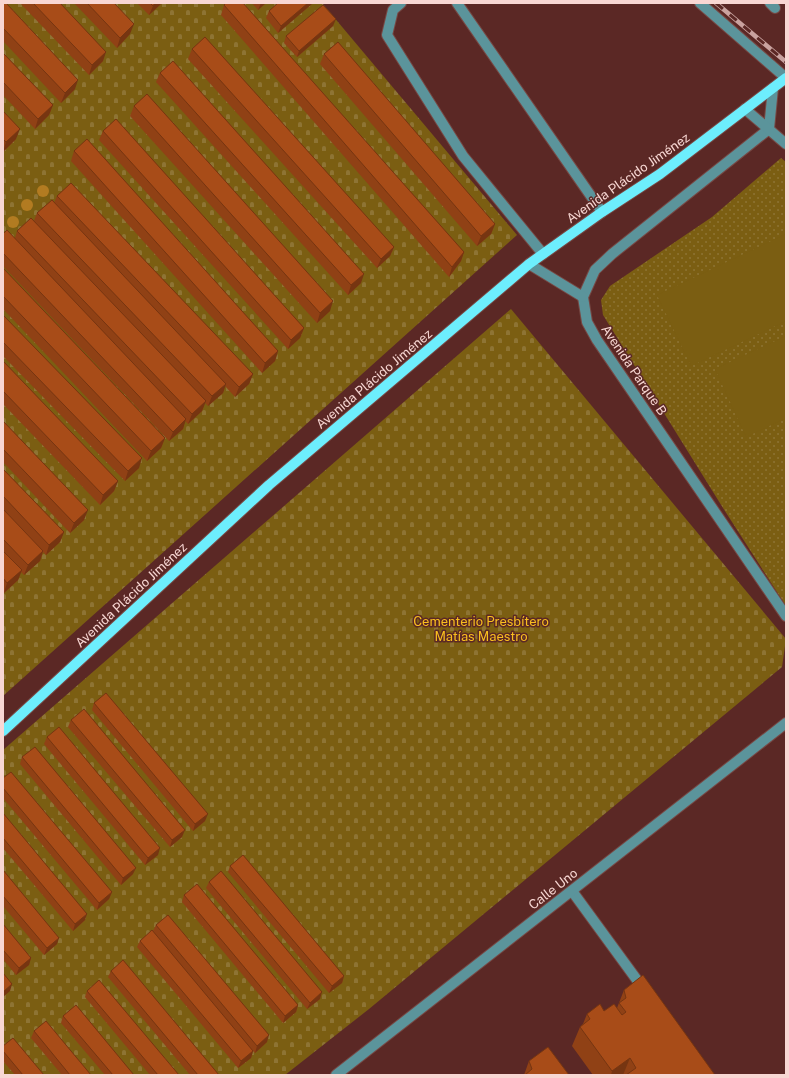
<svg xmlns="http://www.w3.org/2000/svg" width="789" height="1078" viewBox="0 0 789 1078" font-family="'Public Sans',sans-serif">
	<style>
		.cemetery { fill: url(#cemetery-stones) }
		.park { fill: url(#park-dots) }
		.garden { fill: #7b5e12 }
		.lines { fill: none; stroke-linecap: round; stroke-linejoin: round }
		.minor-casing { stroke: #774844; stroke-width: 12 }
		.major-casing { stroke: #774844; stroke-width: 12 }
		.minor { stroke: #5b949b; stroke-width: 10 }
		.major { stroke: #6deefd; stroke-width: 10 }
		.rail-casing { stroke: #c9a29f; stroke-width: 4.5 }
		.rail { stroke: #5b2825; stroke-width: 3; stroke-dasharray: 9; stroke-linecap: butt }
		.tree { fill: #b27b21 }
		.wall { fill: #904115 }
		.shaded-wall { fill: #763511 }
		.building { fill: #a84c18; stroke: #763511 }
		.labels { text-anchor: middle; dominant-baseline: central; stroke-width: 3; stroke-linejoin: round; paint-order: stroke }
		.street-label { font-size: 13px; fill: #f8d7d3; stroke: #5b2825 }
		.park-label { font-size: 13px; fill: #f9bf1e; stroke: #5b2825 }
	</style>
	<defs>
		<pattern id="cemetery-stones" width="16" height="16" patternUnits="userSpaceOnUse"><rect width="16" height="16" fill="#7b5e12"/><path d="M2 7V4a2 2 0 0 1 4 0v3zM10 15v-3a2 2 0 0 1 4 0v3z" fill="#8e7434"/></pattern>
		<pattern id="park-dots" width="8" height="8" patternUnits="userSpaceOnUse"><rect width="8" height="8" fill="#7b5e12"/><path d="M2 2h.1M6 6h.1" fill="none" stroke="#8e7434" stroke-width="1.8" stroke-linecap="round"/></pattern>
	</defs>
	<rect width="100%" height="100%" fill="#5b2825"/>
	<g class="cemetery">
		<polygon points="3,3 322,3 517,235 3,696"/>
		<polygon points="511,309 786,639 782,667 369,1009 285,1075 3,1075 3,750"/>
	</g>
	<polygon class="park" points="781,158 786,162 786,606 723,508 603,315 601,300 610,286 712,217"/>
	<g class="garden">
		<polygon points="786,234 786,321 691,366 657,295"/>
		<polygon points="786,336 786,418 746,437 715,369"/>
	</g>
	<g class="lines">
		<g class="minor-casing">
			<g id="minor">
				<polyline points="401,3 393,10 387,35 463,156 543,254"/>
				<polyline points="457,3 602,212"/>
				<polyline points="700,3 786,78"/>
				<polyline points="770,3 775,8"/>
				<polyline points="773,88 769,129 612,254 595,270 583,297 587,322 597,340 786,616"/>
				<polyline points="745,109 786,144"/>
				<polyline points="529,264 583,297"/>
				<polyline points="572,891 645,991"/>
				<polyline points="336,1075 786,723"/>
			</g>
		</g>
		<g class="major-casing">
			<polyline id="major" points="3,731 269,485 529,264 602,212 660,174 786,78"/>
		</g>
		<use href="#minor" class="minor"/>
		<use href="#major" class="major"/>
		<g class="rail-casing">
			<polyline id="rail" points="716,3 786,62"/>
		</g>
		<use href="#rail" class="rail"/>
	</g>
	<g class="tree">
		<circle cx="43" cy="191" r="6"/>
		<circle cx="27" cy="205" r="6"/>
		<circle cx="13" cy="222" r="6"/>
	</g>
	<g class="wall">
		<polygon points="3,3 75,89 61,103 3,41"/>
		<polygon points="20,3 60,3 103,61 89,75"/>
		<polygon points="74,3 114,3 130,34 117,48"/>
		<polygon points="137,3 162,3 149,15"/>
		<polygon points="252,3 266,3 258,10"/>
		<polygon points="313,3 278,33 266,18 269,11"/>
		<polygon points="224,5 464,252 461,261 449,277 221,15"/>
		<polygon points="333,26 297,57 284,43 286,36"/>
		<polygon points="192,49 394,247 390,256 377,268 188,59"/>
		<polygon points="3,53 53,105 49,115 35,129 3,95"/>
		<polygon points="324,54 495,224 491,234 477,246 320,64"/>
		<polygon points="160,73 361,283 348,295 156,82"/>
		<polygon points="134,106 330,311 317,323 130,116"/>
		<polygon points="3,111 16,139 3,152"/>
		<polygon points="103,131 304,328 300,338 288,349 99,140"/>
		<polygon points="74,151 278,351 275,361 262,373 71,161"/>
		<polygon points="57,196 253,374 249,384 235,397 225,386 223,393 208,406 205,403 202,411 188,424 185,421 183,429 169,441 3,266 3,234 15,238 17,231 34,221 37,213 54,203"/>
		<polygon points="3,268 165,438 161,448 147,461 3,309"/>
		<polygon points="3,315 139,468 125,481 3,356"/>
		<polygon points="3,361 118,481 114,491 100,505 3,404"/>
		<polygon points="3,421 84,520 70,533 3,462"/>
		<polygon points="3,469 64,532 60,542 46,555 43,552 40,561 24,575 21,572 18,580 4,593 3,592"/>
		<polygon points="94,703 205,821 193,831 92,710"/>
		<polygon points="71,720 182,837 170,847 68,727"/>
		<polygon points="47,737 158,855 145,865 44,744"/>
		<polygon points="22,757 133,874 121,885 20,764"/>
		<polygon points="3,778 112,892 109,899 97,910 3,798"/>
		<polygon points="3,813 85,920 73,931 3,848"/>
		<polygon points="230,866 344,976 342,983 329,993 228,872"/>
		<polygon points="3,870 57,944 44,955 3,906"/>
		<polygon points="209,882 320,999 307,1009 206,888"/>
		<polygon points="184,895 298,1005 296,1012 283,1023 182,902"/>
		<polygon points="3,924 31,958 29,965 16,975 3,959"/>
		<polygon points="156,925 267,1042 255,1053 253,1051 251,1058 238,1068 137,947 140,941 153,931"/>
		<polygon points="111,971 219,1075 190,1075 108,977"/>
		<polygon points="624,990 715,1075 593,1075 572,1046 580,1027 583,1024 587,1014 617,1008"/>
		<polygon points="87,991 179,1075 150,1075 85,997"/>
		<polygon points="63,1016 134,1075 105,1075 61,1023"/>
		<polygon points="34,1031 91,1075 62,1075 31,1038"/>
		<polygon points="3,1046 44,1075 15,1075 3,1061"/>
		<polygon points="529,1061 569,1075 524,1075"/>
	</g>
	<g class="shaded-wall">
		<polygon points="155,3 162,3 149,15 153,6"/>
		<polygon points="261,3 266,3 258,10"/>
		<polygon points="308,3 313,3 278,33 281,26"/>
		<polygon points="336,19 333,26 297,57 299,51"/>
		<polygon points="134,24 130,34 117,48 120,38"/>
		<polygon points="106,52 103,61 89,75 92,65"/>
		<polygon points="78,80 75,89 61,103 65,93"/>
		<polygon points="53,105 49,115 35,129 38,119"/>
		<polygon points="20,129 16,139 3,152 6,142"/>
		<polygon points="495,224 491,234 477,246 481,236"/>
		<polygon points="394,247 390,256 377,268 381,259"/>
		<polygon points="464,252 461,261 449,277 452,267"/>
		<polygon points="364,274 361,283 348,295 351,285"/>
		<polygon points="333,301 330,311 317,323 320,313"/>
		<polygon points="304,328 300,338 288,349 291,340"/>
		<polygon points="278,351 275,361 262,373 265,363"/>
		<polygon points="253,374 249,384 235,397 239,387"/>
		<polygon points="226,384 223,393 208,406 212,396"/>
		<polygon points="206,401 202,411 188,424 192,414"/>
		<polygon points="186,419 183,429 169,441 173,432"/>
		<polygon points="165,438 161,448 147,461 151,451"/>
		<polygon points="142,458 139,468 125,481 128,471"/>
		<polygon points="118,481 114,491 100,505 103,495"/>
		<polygon points="88,510 84,520 70,533 74,523"/>
		<polygon points="64,532 60,542 46,555 49,545"/>
		<polygon points="43,551 40,561 24,575 28,565"/>
		<polygon points="22,570 18,580 4,593 7,583"/>
		<polygon points="208,814 205,821 193,831 195,824"/>
		<polygon points="185,830 182,837 170,847 172,840"/>
		<polygon points="160,848 158,855 145,865 148,858"/>
		<polygon points="136,868 133,874 121,885 123,878"/>
		<polygon points="112,892 109,899 97,910 99,903"/>
		<polygon points="87,914 85,920 73,931 75,924"/>
		<polygon points="59,938 57,944 44,955 47,948"/>
		<polygon points="31,958 29,965 16,975 19,968"/>
		<polygon points="344,976 342,983 329,993 332,986"/>
		<polygon points="12,984 10,991 3,997 3,992"/>
		<polygon points="322,992 320,999 307,1009 310,1003"/>
		<polygon points="298,1005 296,1012 283,1023 285,1016"/>
		<polygon points="269,1035 267,1042 255,1053 257,1046"/>
		<polygon points="253,1051 251,1058 238,1068 241,1061"/>
		<polygon points="630,1058 623,1075 611,1075 612,1071"/>
	</g>
	<g class="building">
		<polygon points="3,3 6,3 78,80 65,93 3,28"/>
		<polygon points="33,3 60,3 106,52 92,65"/>
		<polygon points="87,3 114,3 134,24 120,38"/>
		<polygon points="150,3 155,3 153,6"/>
		<polygon points="226,3 243,3 464,252 452,267 224,5"/>
		<polygon points="278,3 308,3 281,26 269,11"/>
		<polygon points="323,5 336,19 299,51 286,36"/>
		<polygon points="205,37 394,247 381,259 192,49"/>
		<polygon points="338,42 495,224 481,236 324,54"/>
		<polygon points="3,53 53,105 38,119 3,82"/>
		<polygon points="173,61 364,274 351,285 160,73"/>
		<polygon points="147,94 333,301 320,313 134,106"/>
		<polygon points="3,111 20,129 6,142 3,139"/>
		<polygon points="116,119 304,328 291,340 103,131"/>
		<polygon points="87,139 278,351 265,363 74,151"/>
		<polygon points="71,183 253,374 239,387 57,196"/>
		<polygon points="52,200 226,384 212,396 37,213"/>
		<polygon points="31,218 206,401 192,414 17,231"/>
		<polygon points="7,230 186,419 173,432 3,253 3,234"/>
		<polygon points="3,268 165,438 151,451 3,296"/>
		<polygon points="3,315 142,458 128,471 3,342"/>
		<polygon points="3,361 118,481 103,495 3,391"/>
		<polygon points="3,421 88,510 74,523 3,449"/>
		<polygon points="3,469 64,532 49,545 3,496"/>
		<polygon points="3,509 43,551 28,565 3,539"/>
		<polygon points="3,551 22,570 7,583 3,578"/>
		<polygon points="106,693 208,814 195,824 94,703"/>
		<polygon points="84,709 185,830 172,840 71,720"/>
		<polygon points="59,727 160,848 148,858 47,737"/>
		<polygon points="35,747 136,868 123,878 22,757"/>
		<polygon points="11,772 112,892 99,903 3,788 3,778"/>
		<polygon points="3,813 87,914 75,924 3,838"/>
		<polygon points="243,855 344,976 332,986 230,866"/>
		<polygon points="3,870 59,938 47,948 3,896"/>
		<polygon points="221,871 322,992 310,1003 209,882"/>
		<polygon points="197,884 298,1005 285,1016 184,895"/>
		<polygon points="168,915 269,1035 257,1046 156,925"/>
		<polygon points="3,924 31,958 19,968 3,950"/>
		<polygon points="152,930 253,1051 241,1061 140,941"/>
		<polygon points="123,960 219,1075 198,1075 111,971"/>
		<polygon points="3,973 12,984 3,992"/>
		<polygon points="643,975 715,1075 626,1075 636,1068 630,1058 612,1071 580,1027 590,1019 587,1014 600,1004 604,1011 614,1004 622,1015 626,1012 619,1003 626,998 624,990"/>
		<polygon points="99,980 179,1075 158,1075 87,991"/>
		<polygon points="76,1005 134,1075 113,1075 63,1016"/>
		<polygon points="46,1021 91,1075 70,1075 34,1031"/>
		<polygon points="13,1038 44,1075 23,1075 3,1051 3,1046"/>
		<polygon points="548,1047 569,1075 525,1075 532,1069 529,1061"/>
	</g>
	<g class="labels">
		<g class="street-label">
			<text transform="translate(628 178) rotate(-35)">Avenida Plácido Jiménez</text>
			<text transform="translate(634 370) rotate(56)">Avenida Parque B</text>
			<text transform="translate(374 379) rotate(-40)">Avenida Plácido Jiménez</text>
			<text transform="translate(131 595) rotate(-43)">Avenida Plácido Jiménez</text>
			<text transform="translate(553 889) rotate(-38)">Calle Uno</text>
		</g>
		<g class="park-label">
			<text x="481" y="621">Cementerio Presbítero<tspan x="481" dy="15">Matías Maestro</tspan></text>
		</g>
	</g>
	<rect width="789" height="1078" fill="none" stroke="#f8d7d3" stroke-width="8"/>
</svg>
